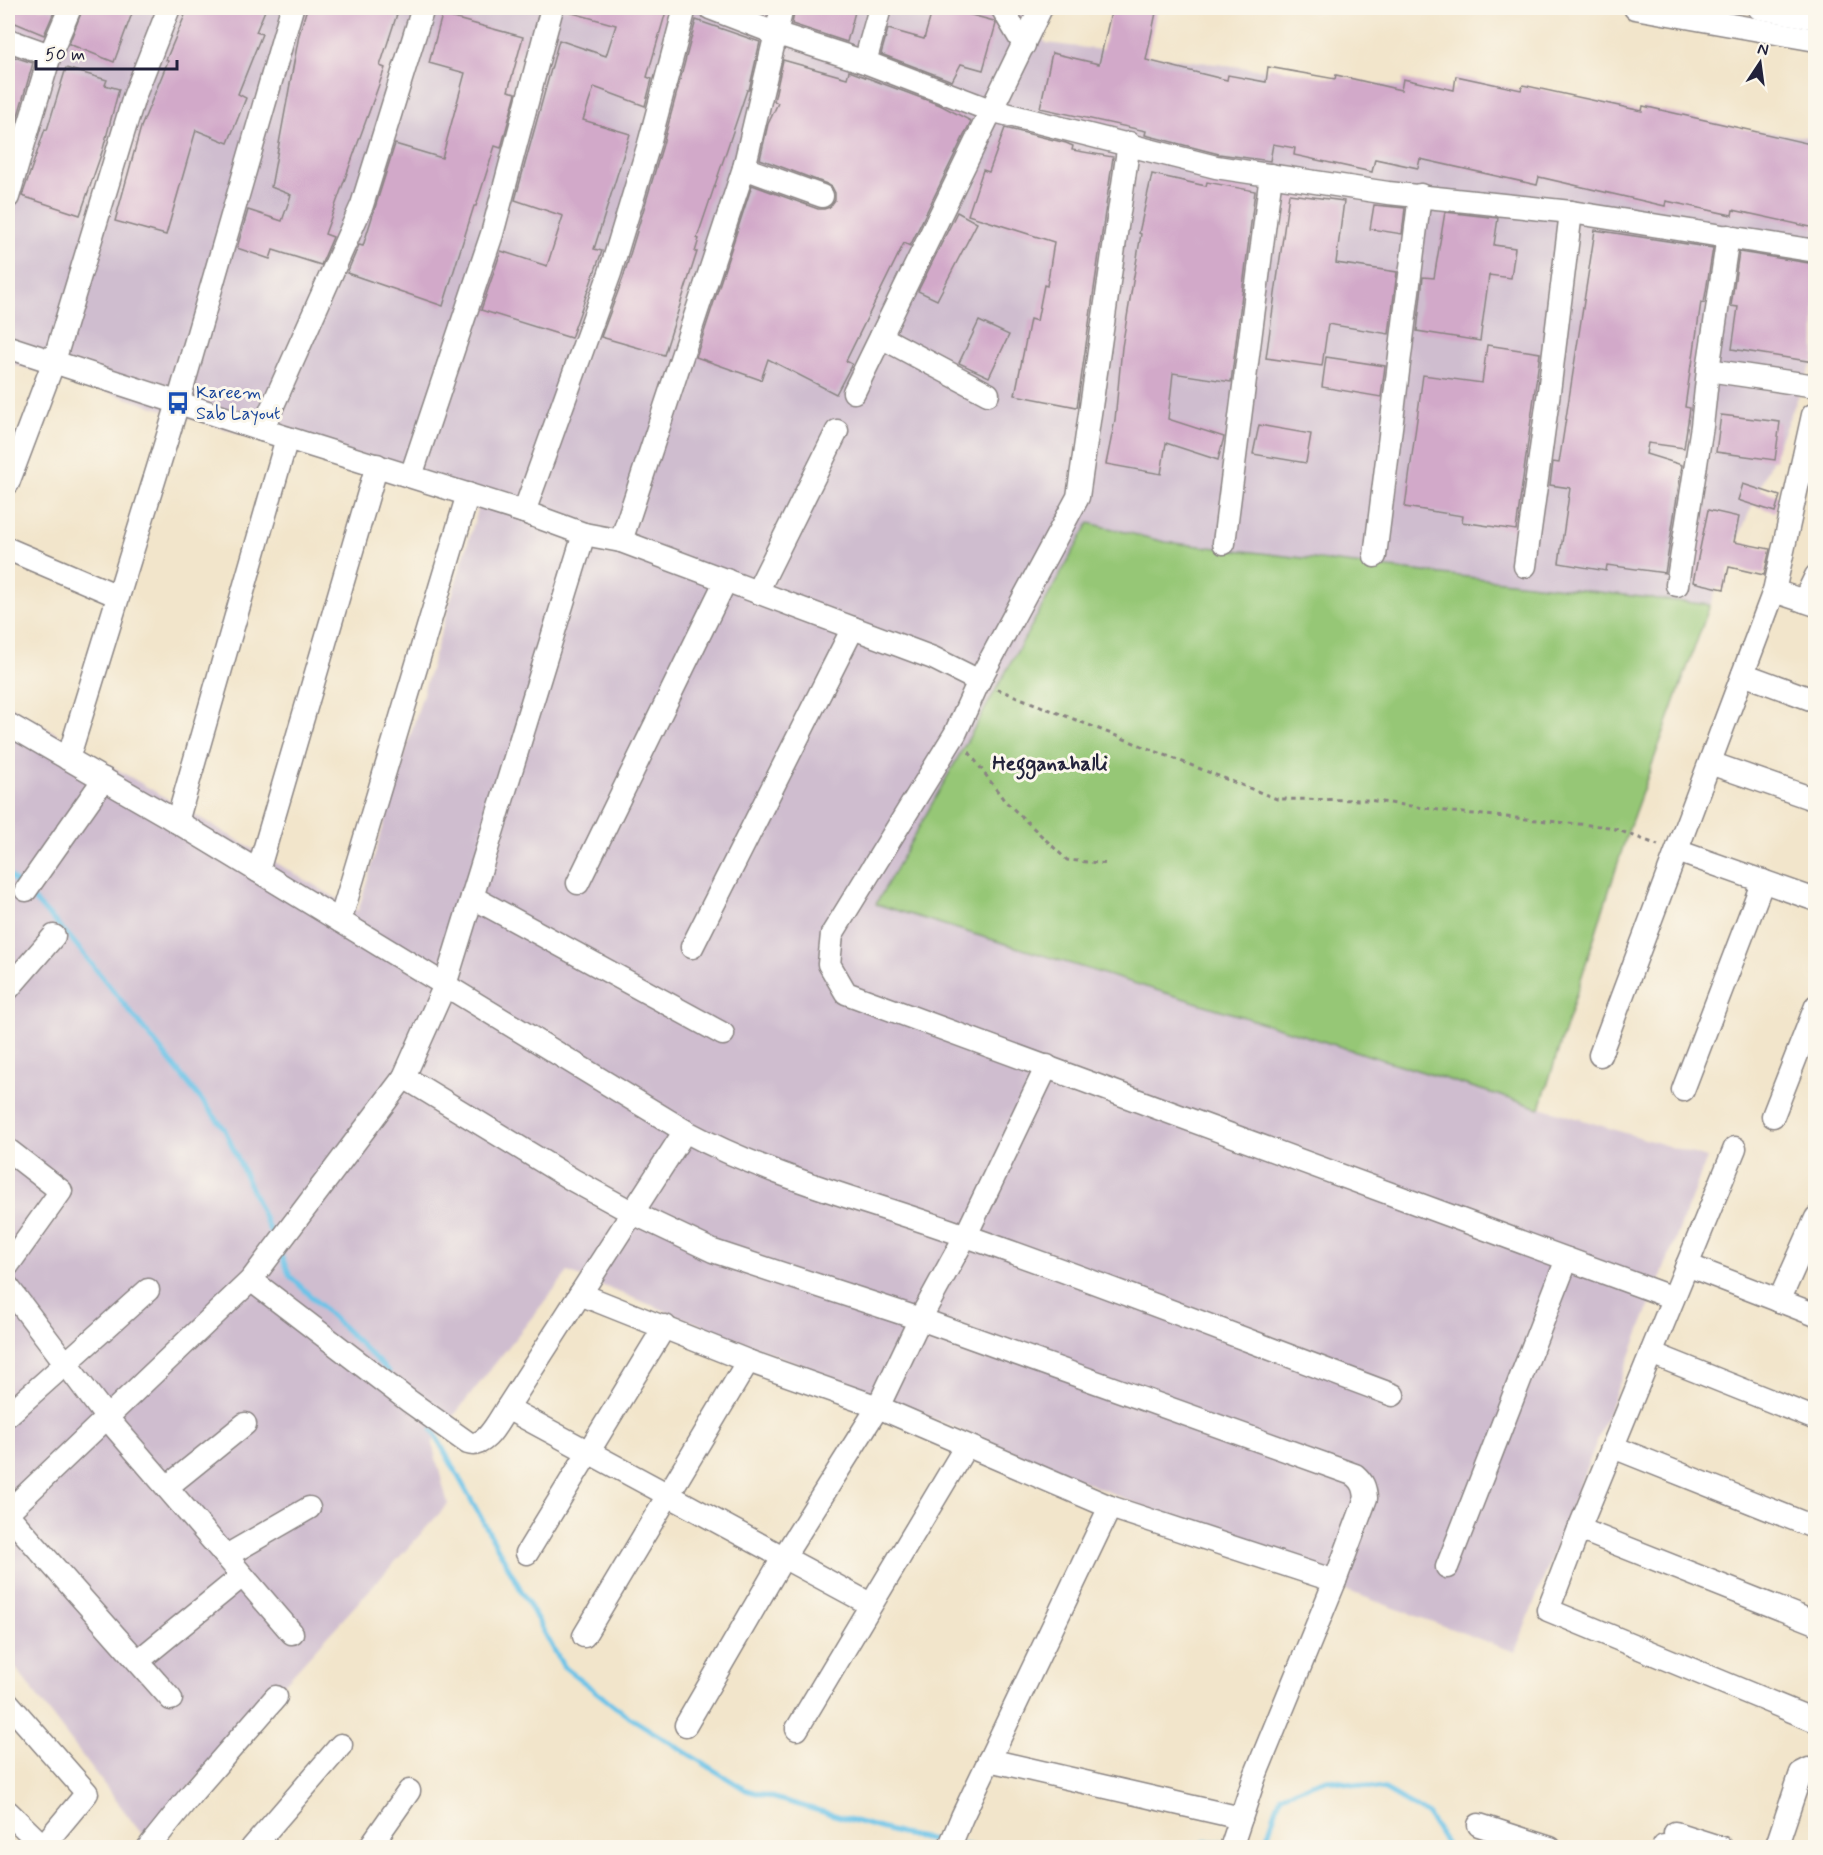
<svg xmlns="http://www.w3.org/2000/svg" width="1823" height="1855" viewBox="0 0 1823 1855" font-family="Mynerve,sans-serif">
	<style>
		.industrial { fill: #cfbdcf }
		.green { fill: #96c776; stroke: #5c7458; stroke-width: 1.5 }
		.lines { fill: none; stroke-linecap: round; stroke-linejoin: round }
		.stream { stroke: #6bc3e8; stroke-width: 5 }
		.building { fill: #d2a9c9 }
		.minor-casing { stroke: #8a8483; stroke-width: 25 }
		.path { stroke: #8a8483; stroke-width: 3; stroke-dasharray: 4.5 4.5; stroke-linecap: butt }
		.minor { stroke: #fff; stroke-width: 22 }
		.labels { text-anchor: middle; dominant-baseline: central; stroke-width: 6; stroke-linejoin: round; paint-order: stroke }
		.transit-label { font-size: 18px; fill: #164399; stroke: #fbf7ec; text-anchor: start }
		.quarter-label { font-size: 21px; font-weight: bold; fill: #22223b; stroke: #fbf7ec }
	</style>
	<rect width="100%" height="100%" fill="#fbf7ec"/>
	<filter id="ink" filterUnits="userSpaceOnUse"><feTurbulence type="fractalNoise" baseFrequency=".0167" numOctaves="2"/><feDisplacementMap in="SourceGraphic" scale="12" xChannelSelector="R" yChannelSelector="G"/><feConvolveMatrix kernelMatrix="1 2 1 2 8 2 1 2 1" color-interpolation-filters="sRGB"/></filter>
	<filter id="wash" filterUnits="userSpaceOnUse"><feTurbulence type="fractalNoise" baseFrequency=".008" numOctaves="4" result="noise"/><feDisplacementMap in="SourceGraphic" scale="24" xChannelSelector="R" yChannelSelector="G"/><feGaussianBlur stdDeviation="1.35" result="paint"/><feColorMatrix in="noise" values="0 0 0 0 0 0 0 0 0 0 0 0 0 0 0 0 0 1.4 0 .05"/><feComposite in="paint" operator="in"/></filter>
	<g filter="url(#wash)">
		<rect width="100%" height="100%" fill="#f2e5cb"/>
		<polygon class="industrial" points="8,8 1021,8 1046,43 1815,138 1815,357 1710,605 1165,542 1089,523 876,904 1707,1158 1515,1652 1326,1583 896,1403 568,1272 432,1443 448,1504 144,1837 8,1658 8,705 358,911 478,509 63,378 8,363"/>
		<polygon class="green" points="1089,523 1165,542 1710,605 1629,828 1540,1108 876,904"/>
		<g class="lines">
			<g class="stream">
				<polyline points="8,874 21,887"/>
				<polyline points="28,894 69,936 224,1128 274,1240"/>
				<polyline points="279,1251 290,1276 389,1372"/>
				<polyline points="432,1429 563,1666 626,1715 746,1790 901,1834 946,1842"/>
				<polyline points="1239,1842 1265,1843 1281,1795 1326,1779 1385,1790 1428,1815 1448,1848"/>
				<polyline points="958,1844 980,1848"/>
				<polyline points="1198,1848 1204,1842 1227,1842"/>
			</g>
		</g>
		<g id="blocks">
			<g class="building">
				<polygon points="8,8 43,8 54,12 44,35 8,20"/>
				<polygon points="83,8 134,8 114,62 69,44"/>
				<polygon points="188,8 266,8 256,32 262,34 238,94 246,98 228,143 196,130 166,235 115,221 141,127 168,61 166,60"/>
				<polygon points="307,8 399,8 380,66 385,68 325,234 333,237 321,265 273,250 270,259 237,248 248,210 282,221 291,195 271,187 299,35"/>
				<polygon points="570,8 667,8 647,77 652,79 645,106 594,87 583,120 630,134 594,249 602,251 571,338 481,310 501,251 547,266 563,216 515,200 559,40 606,56 616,25 569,12"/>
				<polygon points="795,8 856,8 847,42 792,24"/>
				<polygon points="933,8 945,8 994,21 996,24 983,70 961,64 952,81 881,54 888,29 924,39"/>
				<polygon points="1112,8 1157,8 1146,60 1227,80 1228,75 1266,82 1268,67 1335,79 1336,75 1401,90 1403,79 1454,90 1456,76 1521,90 1523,85 1642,111 1643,106 1815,145 1815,228 1733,210 1732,215 1666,201 1665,206 1539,177 1537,185 1420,159 1418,168 1375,159 1372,172 1294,155 1295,148 1273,144 1270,161 1219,154 1145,135 1146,131 1040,108 1052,53 1099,64"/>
				<polygon points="442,15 523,37 508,91 516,93 501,148 495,146 476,206 474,206 443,306 347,273 359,245 363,246 395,144 442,158 465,73 429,63"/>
				<polygon points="696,20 760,42 749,90 747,90 697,238 699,239 695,252 697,252 664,355 601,337 623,278 662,148"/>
				<polygon points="8,55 33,63 11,140 8,140"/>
				<polygon points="783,60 847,78 849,71 940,105 971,121 910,246 904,243 846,361 852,364 836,394 768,359 761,380 696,357 752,185 818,209 824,209 830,207 835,200 835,193 832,187 827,184 760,159 768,124 778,103 774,101"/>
				<polygon points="66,68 107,80 105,85 119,89 103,149 80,215 22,196 45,129 47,130"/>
				<polygon points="1005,128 1066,143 1073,146 1072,150 1113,157 1077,407 1015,395 1030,319 1037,321 1044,285 1047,286 1054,242 968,215 983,170 989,172"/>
				<polygon points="1152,174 1206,186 1207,182 1255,191 1231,382 1173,373 1168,419 1224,437 1218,460 1166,443 1161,474 1106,464 1115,420 1122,347 1141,234 1139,233"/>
				<polygon points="1289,194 1344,201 1336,263 1397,272 1389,334 1328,324 1322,366 1266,358"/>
				<polygon points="1374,205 1405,208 1402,234 1370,229"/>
				<polygon points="957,212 977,223 937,300 918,291"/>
				<polygon points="1445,212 1498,218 1494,245 1515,248 1511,278 1489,275 1480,341 1417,331 1423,277 1434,278"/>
				<polygon points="1595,230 1713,248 1704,303 1701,302 1692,365 1691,365 1685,407 1690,408 1684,448 1648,443 1646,454 1682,465 1665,573 1607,565 1606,571 1559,563 1570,488 1550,485 1553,462 1559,463"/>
				<polygon points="1739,252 1815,264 1814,362 1732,349 1738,307 1731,306"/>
				<polygon points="979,321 1009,335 989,377 959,363"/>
				<polygon points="1487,345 1540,353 1516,530 1462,522 1463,516 1405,507 1423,375 1482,383"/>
				<polygon points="1326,357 1385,366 1381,397 1322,387"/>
				<polygon points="1721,415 1780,422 1775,460 1716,452"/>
				<polygon points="1259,425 1311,434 1306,463 1253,454"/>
				<polygon points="1743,484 1780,496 1775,512 1738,500"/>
				<polygon points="1708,510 1739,517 1734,542 1770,549 1764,575 1729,567 1724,589 1693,582"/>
			</g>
		</g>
	</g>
	<g filter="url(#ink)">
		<use href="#blocks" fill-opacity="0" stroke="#8a8483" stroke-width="1.5"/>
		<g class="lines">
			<g class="minor-casing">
				<g id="minor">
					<polyline points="710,8 775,33 865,62 990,110 1216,167 1388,193 1571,212 1816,251"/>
					<polyline points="1002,8 1024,45"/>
					<polyline points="1635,8 1816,40"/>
					<polyline points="1759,8 1816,18"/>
					<polyline points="8,40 50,55"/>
					<polyline points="865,62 880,8"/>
					<polyline points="744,168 822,196"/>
					<polyline points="8,197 50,55 70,8"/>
					<polyline points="881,337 988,394"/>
					<polyline points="8,347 262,430 524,512 584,534 621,541 933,658 979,681 955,734 832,934 829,964 846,993 1673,1298"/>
					<polyline points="1708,370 1728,236"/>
					<polyline points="854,392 1041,8"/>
					<polyline points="262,430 362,205 423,8"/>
					<polyline points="411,476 492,234 552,8"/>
					<polyline points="8,483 54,361 134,97 169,8"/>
					<polyline points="524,512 610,273 649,144 685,8"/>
					<polyline points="621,541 744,168 782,8"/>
					<polyline points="1224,543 1271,175"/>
					<polyline points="8,549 118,596"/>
					<polyline points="1375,556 1420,195"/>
					<polyline points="1525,566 1550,384 1571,212"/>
					<polyline points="1677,585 1702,426 1708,370 1816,386"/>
					<polyline points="1774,591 1816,605"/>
					<polyline points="757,592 837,431"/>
					<polyline points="1804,601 1816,576"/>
					<polyline points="1743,674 1816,701"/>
					<polyline points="979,681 1078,497 1129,143"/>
					<path d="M8,724l161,93 516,314c89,48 187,71 281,105 143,50 285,106 427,159"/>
					<polyline points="68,759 178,403 292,8"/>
					<polyline points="1710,763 1816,800"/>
					<polyline points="177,822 287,438"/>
					<polyline points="1677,851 1816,900"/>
					<polyline points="258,871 377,465"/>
					<polyline points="578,883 726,580"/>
					<polyline points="26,890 104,779"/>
					<polyline points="472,897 723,1034"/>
					<polyline points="340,921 468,494"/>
					<polyline points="692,947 853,628"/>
					<polyline points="8,989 54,936"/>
					<polyline points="1600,1055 1774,591 1813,415"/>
					<path d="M404,1077l169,103 60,33 80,38 207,68 435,156c8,7 10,12 11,23l-31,83"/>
					<polyline points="1683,1090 1763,881"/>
					<polyline points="1773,1116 1816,1006"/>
					<polyline points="1735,1148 1579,1529 1548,1610 1816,1721"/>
					<polyline points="8,1150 61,1191 8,1265"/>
					<polyline points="1687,1265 1816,1315"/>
					<path d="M251,1280l158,121 59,42c18,6 30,-22 39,-35l178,-277"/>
					<polyline points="8,1287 107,1418 292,1633"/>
					<polyline points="580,1294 748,1361 878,1407 1110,1507 1335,1581 1255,1776 1231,1848"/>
					<polyline points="1779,1301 1816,1218"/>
					<polyline points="1651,1353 1816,1419"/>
					<polyline points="507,1408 870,1604"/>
					<polyline points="8,1415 148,1290"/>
					<polyline points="1613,1447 1816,1528"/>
					<polyline points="167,1487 245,1424"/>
					<polyline points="8,1512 251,1280 404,1077 445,985 584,534"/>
					<polyline points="8,1515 171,1699"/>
					<polyline points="1579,1529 1816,1623"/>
					<polyline points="527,1553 665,1326"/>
					<polyline points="226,1556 309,1508"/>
					<polyline points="1447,1567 1567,1259"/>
					<polyline points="584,1636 748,1361"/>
					<polyline points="138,1661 242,1576"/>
					<polyline points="8,1703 87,1793 43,1846"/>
					<polyline points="686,1725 783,1558 878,1407 920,1319 966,1235 1047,1066"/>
					<polyline points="797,1729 966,1446"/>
					<polyline points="989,1760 1241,1818"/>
					<polyline points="8,1812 45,1848"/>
					<polyline points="1479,1825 1550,1848"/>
					<polyline points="1675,1833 1722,1848"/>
					<polyline points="148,1848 193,1792 276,1697"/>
					<polyline points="252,1848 341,1745"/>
					<polyline points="369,1848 409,1791"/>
					<polyline points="949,1848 962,1817 1110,1507"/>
					<polyline points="1663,1848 1664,1846"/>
					<polyline points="1776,1848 1801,1773 1809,1769 1816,1771"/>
				</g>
			</g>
			<g class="path">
				<polyline points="997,689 1277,799 1368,800 1453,812 1610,827 1658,845"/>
				<polyline points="969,752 1004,800 1067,860 1109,864"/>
			</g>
			<use href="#minor" class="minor"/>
		</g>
	</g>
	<defs>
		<g id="bus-bare" transform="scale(1.8)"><path d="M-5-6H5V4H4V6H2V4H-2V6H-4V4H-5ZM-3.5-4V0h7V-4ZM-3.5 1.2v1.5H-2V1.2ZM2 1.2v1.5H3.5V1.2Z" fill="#1a4fb4" stroke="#fbf7ec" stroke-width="2.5" paint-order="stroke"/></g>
	</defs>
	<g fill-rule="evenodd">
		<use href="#bus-bare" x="178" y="403"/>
	</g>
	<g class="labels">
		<g class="transit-label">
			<text x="196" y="393">Kareem<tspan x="196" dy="21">Sab Layout</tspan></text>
		</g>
		<g class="quarter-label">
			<text x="1050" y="764">Hegganahalli</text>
		</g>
	</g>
	<rect width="1823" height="1855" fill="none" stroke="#fbf7ec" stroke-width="30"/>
	<g transform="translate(1760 63) rotate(13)" stroke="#fbf7ec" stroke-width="4.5" paint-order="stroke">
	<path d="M0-4.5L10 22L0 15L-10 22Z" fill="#22223b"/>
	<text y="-9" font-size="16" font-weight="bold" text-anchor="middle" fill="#22223b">N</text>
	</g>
	<path d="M36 60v9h141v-9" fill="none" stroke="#22223b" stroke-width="3"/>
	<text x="45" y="60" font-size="18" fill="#22223b" stroke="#fbf7ec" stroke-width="4.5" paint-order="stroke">50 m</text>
</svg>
